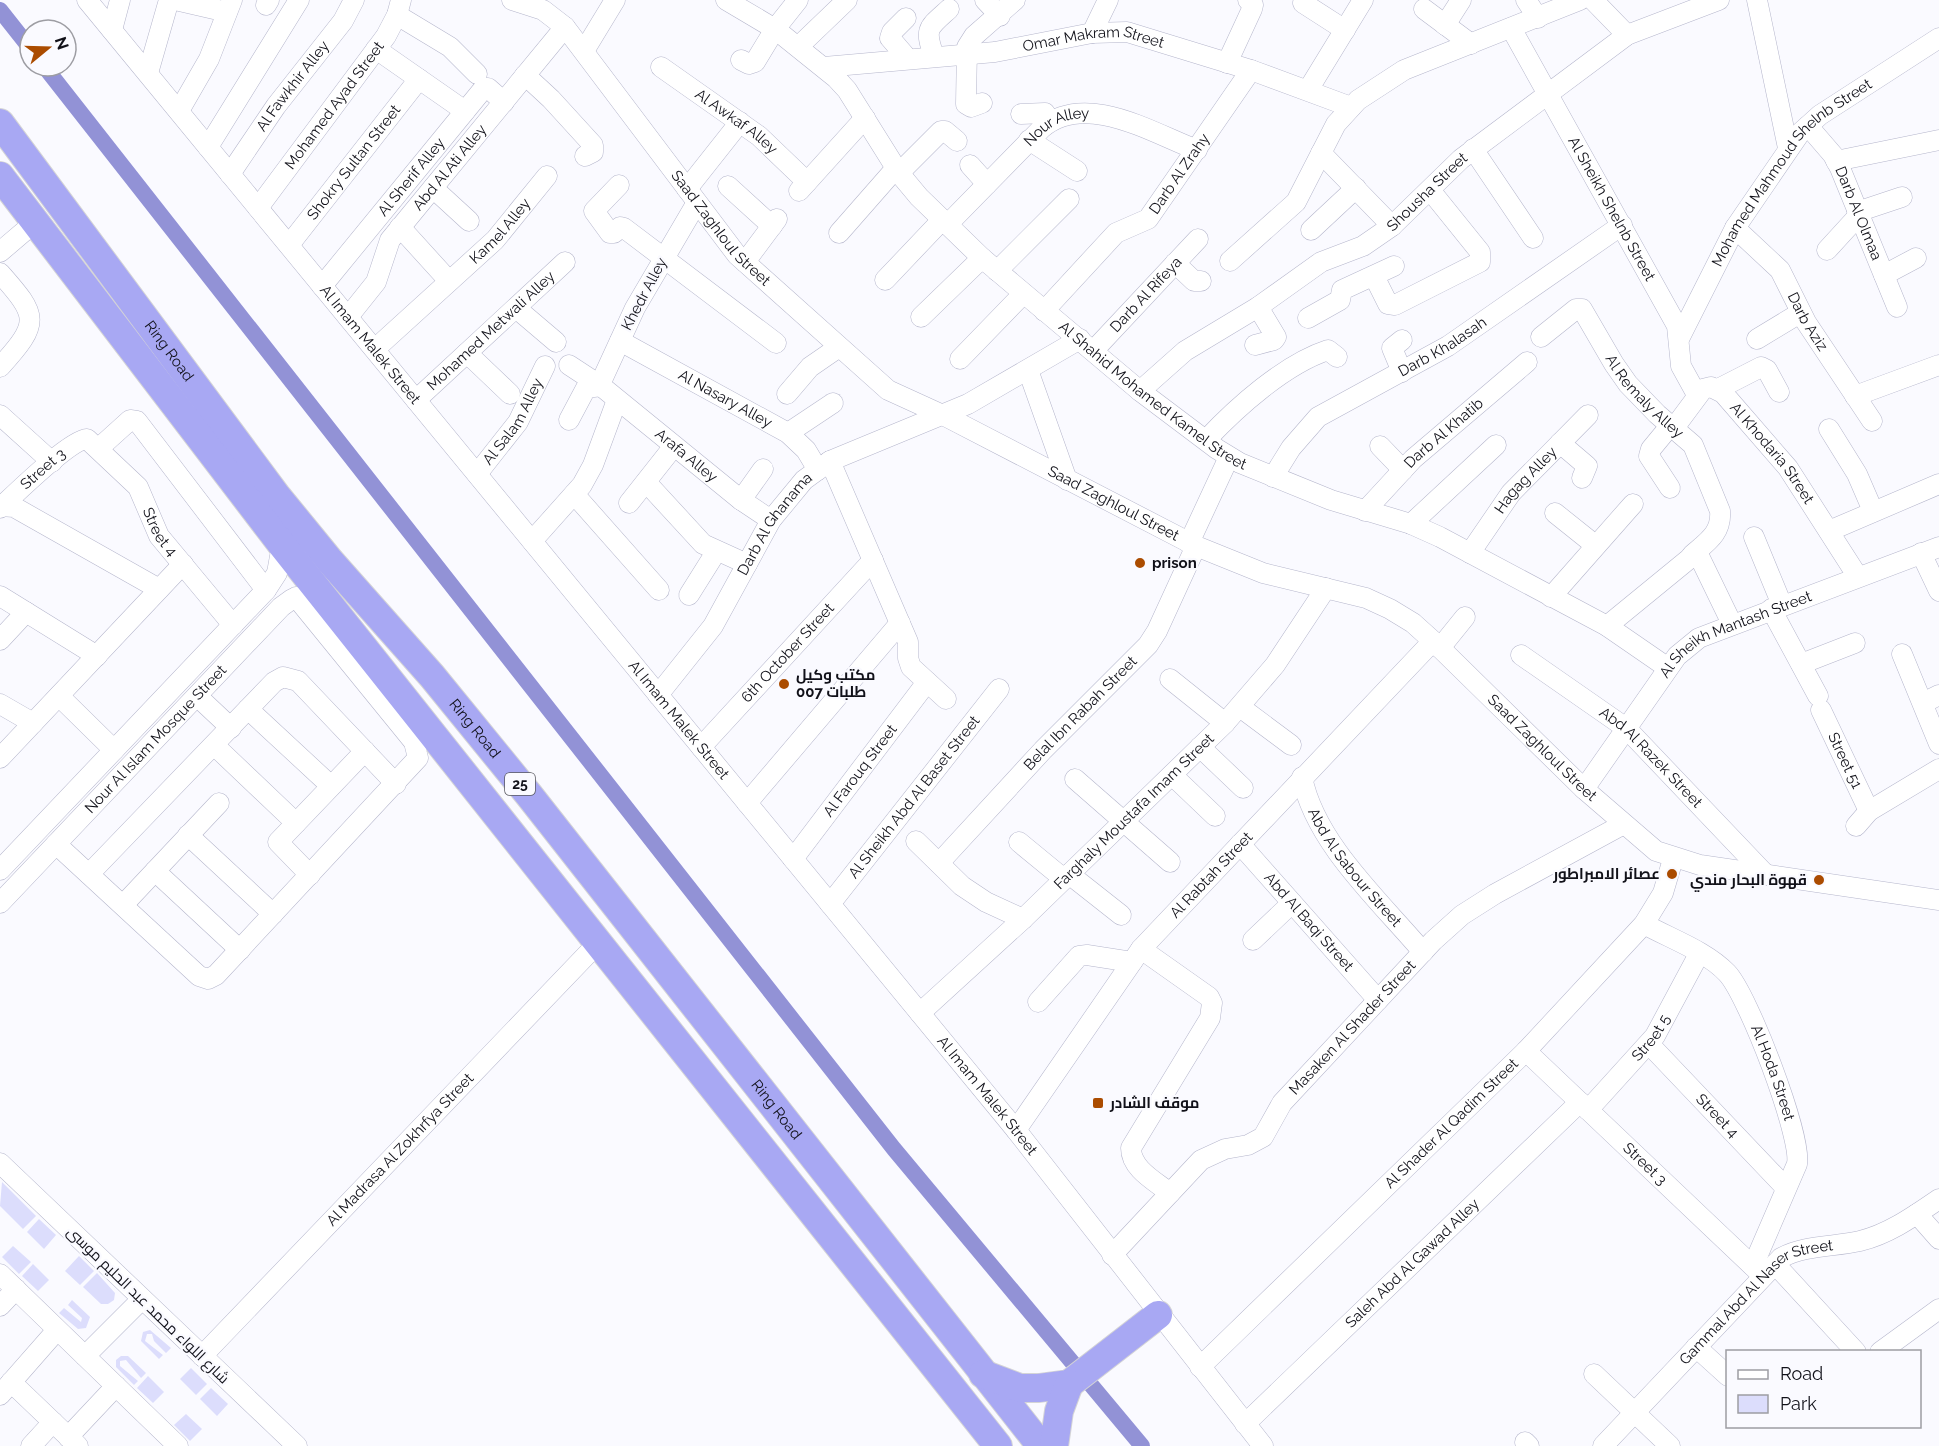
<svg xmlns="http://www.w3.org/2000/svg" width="1939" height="1446" viewBox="0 0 1939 1446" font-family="Raleway,Cairo,sans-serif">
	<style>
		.green { fill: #dcddfc }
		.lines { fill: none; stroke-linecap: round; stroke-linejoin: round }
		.canal { stroke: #9292d6; stroke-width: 16 }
		.minor-casing { stroke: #b5b6cc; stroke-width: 21 }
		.highway-casing { stroke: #d4d4d6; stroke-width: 30 }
		.minor { stroke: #fff; stroke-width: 20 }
		.highway { stroke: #a8a8f3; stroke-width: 28 }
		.poi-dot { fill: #ab4c00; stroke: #fafaff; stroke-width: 2 }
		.labels { text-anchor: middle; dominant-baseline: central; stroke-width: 4.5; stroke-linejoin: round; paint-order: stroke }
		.shield { fill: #fafaff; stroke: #57575e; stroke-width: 1.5 }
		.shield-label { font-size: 14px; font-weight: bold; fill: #111119 }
		.street-label { font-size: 15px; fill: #111119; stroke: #fafaff }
		.poi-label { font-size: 15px; font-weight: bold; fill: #111119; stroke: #fafaff; text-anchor: start }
	</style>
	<rect width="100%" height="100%" fill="#fafaff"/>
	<g class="green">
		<polygon points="2,1182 36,1216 23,1229 0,1206"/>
		<polygon points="39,1219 56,1235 44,1249 27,1232"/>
		<polygon points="13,1246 31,1262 19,1274 2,1257"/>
		<polygon points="79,1256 94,1271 80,1285 65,1271"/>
		<polygon points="33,1264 49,1280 38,1291 22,1276"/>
		<polygon points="97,1273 115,1293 114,1300 108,1304 101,1304 83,1287"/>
		<polygon points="72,1300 90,1317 86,1328 78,1329 59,1313 64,1308 81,1322 82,1318 68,1305"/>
		<polygon points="150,1330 171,1348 166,1353 154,1341 152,1334 147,1334 145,1341 163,1355 159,1359 141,1341 143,1332"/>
		<polygon points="121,1356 128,1356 146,1373 141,1378 126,1360 120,1361 120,1366 138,1381 134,1385 116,1367 116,1360"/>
		<polygon points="191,1368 207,1384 196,1395 180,1379"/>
		<polygon points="148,1376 164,1392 153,1403 137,1388"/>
		<polygon points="211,1388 228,1404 217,1416 200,1399"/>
		<polygon points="186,1414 202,1429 190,1441 174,1425"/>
	</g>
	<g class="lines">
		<g class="canal">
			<polyline points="0,10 30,48"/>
			<polyline points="44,66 894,1149 1142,1446"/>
		</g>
		<g class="minor-casing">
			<g id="minor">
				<path id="s1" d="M87,0l929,1130 247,316"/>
				<polyline points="175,0 227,12"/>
				<path id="s2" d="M512,0l31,10 22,17 172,228 151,135 57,26 251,130 67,27 103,25 24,11 23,14 20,18 151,148 72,62 44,14 239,35"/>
				<path id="s3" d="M726,0l49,29 61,49 11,12 52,83 20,24 63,61 158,133 77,58 23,14 91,37 80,24 29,13 167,89 61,42"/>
				<polyline points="985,0 1000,16"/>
				<polyline points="1526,0 1538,18"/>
				<polyline points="1593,0 1627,35"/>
				<polyline points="1757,0 1788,148"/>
				<polyline points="1303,3 1345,30"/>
				<polyline points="266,5 269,0"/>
				<polyline points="1424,9 1471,44"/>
				<polyline points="397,15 450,47 477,74"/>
				<polyline points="906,18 892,32 890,38 908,59"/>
				<polyline points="1445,25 1461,0"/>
				<path id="s4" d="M1511,28l166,298 4,40 16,29"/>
				<polyline points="112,30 120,0"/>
				<polyline points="1092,33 1108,0"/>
				<polyline points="799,46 847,0"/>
				<polyline points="376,49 465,111"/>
				<polyline points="584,51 615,0"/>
				<path d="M934,56c-10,-28 -6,-28 15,-47"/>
				<polyline points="741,60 749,64 755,62 775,29 798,0"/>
				<polyline points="1227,63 1252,9 1253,5 1248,0"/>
				<path id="s5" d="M661,67l98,69 48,46"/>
				<path id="s6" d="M824,67l171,-15 97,-19 35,-1 124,38 100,37"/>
				<polyline points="148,73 169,0"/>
				<polyline points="525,75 551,99 593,145 593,152 585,156"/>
				<polyline points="1308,90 1363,0"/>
				<polyline points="982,103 971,107 966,104 967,47 974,36 1015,0"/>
				<polyline points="179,111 209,59 232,0"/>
				<polyline points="1021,114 1045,113 1050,121"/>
				<path id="s7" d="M1808,126l25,29 7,13 57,139"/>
				<polyline points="1029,140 1077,171"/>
				<polyline points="208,147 299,0"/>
				<polyline points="1473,149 1533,238"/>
				<polyline points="1321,153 1392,226"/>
				<polyline points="1836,161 1939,140"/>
				<polyline points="970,165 987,184"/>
				<polyline points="899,173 941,131 945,131 957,141"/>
				<path id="s8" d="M230,174l46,-68 67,-85 11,-21"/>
				<polyline points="619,185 594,211 610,233 614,233 620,227 624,228 776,343"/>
				<polyline points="728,186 772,226"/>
				<polyline points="433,188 469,221"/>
				<polyline points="687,189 740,122"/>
				<polyline points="799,191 865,118"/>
				<path id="s9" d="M696,204l-61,104 -34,74v4l140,114 30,20"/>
				<path id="s10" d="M258,208l128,-172 11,-21 4,-15"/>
				<polyline points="1857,212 1902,197"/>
				<path id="s11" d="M947,225l95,-97c44,-37 110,5 155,22"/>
				<polyline points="400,227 449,281"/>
				<path id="s12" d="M1735,228l45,42 26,52 66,99"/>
				<polyline points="1311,230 1356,188"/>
				<polyline points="839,233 896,168"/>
				<path id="s13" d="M289,245l130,-166"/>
				<polyline points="1827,250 1859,215"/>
				<polyline points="0,252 34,223"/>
				<polyline points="1230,261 1296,202 1336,124 1358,100 1404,70 1580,0"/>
				<polyline points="745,262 777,219"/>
				<polyline points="1175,263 1194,281 1201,281"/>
				<polyline points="997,271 1069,199"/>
				<path d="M0,273c38,43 41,49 0,94"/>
				<polyline points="1884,275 1916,258"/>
				<polyline points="1374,276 1388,304 1395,305 1480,262 1480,252 1430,190"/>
				<polyline points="885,280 942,220"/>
				<path id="s14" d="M322,286l162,-198h4l16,14"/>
				<polyline points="516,308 556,342"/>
				<path id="s15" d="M1044,311l72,-78 32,-14 103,-149"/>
				<path id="s16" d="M348,317l28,-35 14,-42 175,-213"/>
				<polyline points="921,317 982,258"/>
				<polyline points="1308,318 1340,300 1342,290 1394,266"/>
				<path id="s17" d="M1541,337l35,-28h6l32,55 14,20 29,30 36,31 27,66c2,22 -13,31 -28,44"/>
				<path id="s18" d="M1680,337l55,-109 65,-95 20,-18 119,-77"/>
				<polyline points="1757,339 1800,313"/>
				<polyline points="1402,340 1392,348 1402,372"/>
				<path id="s19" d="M620,341l168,92 18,17 12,20"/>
				<polyline points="1255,345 1274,340 1276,337 1258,307"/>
				<path id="s20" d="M375,349l120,-109 52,-64"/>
				<path id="s21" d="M1094,350l104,-111"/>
				<polyline points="467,353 510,394"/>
				<polyline points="960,359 1023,294"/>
				<polyline points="569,365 601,386"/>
				<polyline points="1028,370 1067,480"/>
				<polyline points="1718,389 1761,367 1767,370 1779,392"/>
				<path id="s22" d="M1140,391l45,-40 73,-44 63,-45 42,-16 29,-20 69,-67 166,-124 92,-35"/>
				<polyline points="787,394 810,367 839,347"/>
				<polyline points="1855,396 1939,365"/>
				<path id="s23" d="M416,400l149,-138"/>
				<polyline points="0,415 52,462"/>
				<polyline points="569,420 586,388 601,386"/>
				<polyline points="1670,426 1651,449 1649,456 1670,488"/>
				<path id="s24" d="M1674,428l29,-39 8,-2 12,6 65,75 70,109"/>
				<polyline points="1829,429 1857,474 1873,511"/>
				<polyline points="788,433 833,403"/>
				<path d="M1206,440c31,-33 79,-76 122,-90l9,7"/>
				<polyline points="1560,443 1587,466 1582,478"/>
				<polyline points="1380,446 1403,470"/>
				<polyline points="99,448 130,420 137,421 266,590"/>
				<polyline points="830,461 908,642 908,658 911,667 946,699"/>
				<path id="s25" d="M477,474l41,-52 27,-56"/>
				<path id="s26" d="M1273,477l18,-29 27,-31 130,-71 174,-121"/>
				<polyline points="646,482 703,544 747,564"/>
				<polyline points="574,494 659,590"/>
				<polyline points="741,500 763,469"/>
				<polyline points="629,503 674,446"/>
				<polyline points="0,506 14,507 159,589"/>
				<path id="s27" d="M0,508c15,-14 70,-68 87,-69l51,48 21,49 74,89"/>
				<path id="s28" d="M1365,511l48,-52 114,-97"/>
				<polyline points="1555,513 1595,545"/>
				<polyline points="1411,524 1496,445"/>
				<polyline points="1829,531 1939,484"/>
				<polyline points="1754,537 1782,605"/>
				<polyline points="532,541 582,485 593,465 617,400"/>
				<polyline points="1189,543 1229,457"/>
				<path id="s29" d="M1470,553l41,-60 77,-78"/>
				<polyline points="1921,553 1939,591"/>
				<polyline points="689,595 716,552"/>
				<polyline points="0,596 97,656"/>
				<polyline points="1551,597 1633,504"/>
				<polyline points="1771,609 1818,696"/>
				<polyline points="1607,626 1695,554 1700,558 1732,624"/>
				<polyline points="0,640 26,612"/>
				<polyline points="1440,648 1465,617"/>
				<polyline points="1902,654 1939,744"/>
				<path id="s30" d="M1521,655l105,73 140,147"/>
				<polyline points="1801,664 1855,643"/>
				<polyline points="1170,679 1225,723"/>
				<path id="s31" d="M658,695l55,-69 58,-106 33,-40 26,-19 138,-57 112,-65"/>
				<polyline points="59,696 114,750"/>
				<polyline points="197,696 231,728"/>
				<polyline points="1923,703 1939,695"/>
				<polyline points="0,704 33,723"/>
				<polyline points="1240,707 1291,745"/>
				<polyline points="248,709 331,786"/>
				<path id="s32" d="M1821,710l48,101"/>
				<polyline points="214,745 296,823"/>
				<path id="s33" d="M701,747l172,-187"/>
				<polyline points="1200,747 1243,788"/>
				<polyline points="0,758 183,564"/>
				<polyline points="1172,775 1215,816"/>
				<path id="s34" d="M1302,777c13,66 78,124 121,175"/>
				<polyline points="1075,779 1170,862"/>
				<path id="s35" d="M1584,789l93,-133 22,-18 240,-91"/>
				<polyline points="747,803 900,623"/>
				<polyline points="1856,826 1869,811 1939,769"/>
				<polyline points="188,835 273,914"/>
				<polyline points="916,841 962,886 986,902 1023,919"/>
				<polyline points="1019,842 1064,879"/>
				<polyline points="56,844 199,976 208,979 216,975 418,758 414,742 296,597"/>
				<path id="s36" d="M1240,844l138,156"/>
				<path id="s37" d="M793,859l134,-177"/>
				<path id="s38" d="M939,863l104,-113 105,-105 9,-14 39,-85"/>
				<polyline points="0,870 266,590 277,573 282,545"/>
				<polyline points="155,871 240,950"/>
				<polyline points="89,874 274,682 283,677 298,681 396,784"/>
				<polyline points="1069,874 1121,915"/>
				<polyline points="310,875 278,842 365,751"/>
				<path id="s39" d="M0,903l281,-296 11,-8 16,-3"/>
				<path id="s40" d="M830,904l169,-215"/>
				<polyline points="123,905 219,803"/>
				<path id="s41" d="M1644,924c27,15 62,27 83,49 21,22 75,163 70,191l-44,102"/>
				<polyline points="1253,940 1292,903"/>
				<path d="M1141,949l68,48 3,6 -2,15 -79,130c0,21 24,33 39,45"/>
				<polyline points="1038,1002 1079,956 1087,955 1132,962"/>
				<path id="s42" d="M920,1013l103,-94 202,-196 50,-58 51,-77"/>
				<path id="s43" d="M1649,1044l137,144"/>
				<path id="s44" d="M1526,1051l235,223"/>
				<path id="s45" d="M1588,1110l67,-74 44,-82"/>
				<path id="s46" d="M1016,1130l125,-181 292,-308"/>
				<polyline points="0,1163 297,1446"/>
				<polyline points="1917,1214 1939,1239"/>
				<path id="s47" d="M1112,1255l89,-95 24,-11 23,-4 15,-8 19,-34 151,-162 29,-26 33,-21 127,-69"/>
				<polyline points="1775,1264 1856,1352"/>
				<polyline points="0,1274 178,1446"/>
				<polyline points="0,1306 16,1289"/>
				<polyline points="1696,1347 1728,1376"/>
				<polyline points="1880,1352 1939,1309"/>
				<polyline points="85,1356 142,1299"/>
				<path id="s48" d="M202,1356l397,-414"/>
				<path id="s49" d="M1200,1367l326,-316 118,-127 19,-31 10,-34"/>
				<polyline points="1594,1374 1670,1446"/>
				<polyline points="11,1382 78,1446"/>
				<polyline points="0,1395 57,1330"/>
				<path id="s50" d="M1245,1424l335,-322"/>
				<polyline points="68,1437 116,1386"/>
				<polyline points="1525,1442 1529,1446"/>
				<polyline points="31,1446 53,1422"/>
				<path id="s51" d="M1603,1446l178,-188c23,-13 53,-11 79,-17 29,-7 54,-25 79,-42"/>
			</g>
		</g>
		<g class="highway-casing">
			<g id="highway">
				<path id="s52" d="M0,123l276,372 54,66 102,115 97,119 512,651"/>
				<polyline points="0,176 282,545 998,1446"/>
				<polyline points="983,1374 1020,1388 1039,1388 1069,1384 1158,1315"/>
				<polyline points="1054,1446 1059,1411 1069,1384"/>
			</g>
		</g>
		<use href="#minor" class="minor"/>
		<use href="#highway" class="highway"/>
	</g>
	<g class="poi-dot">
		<circle cx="1140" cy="563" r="6"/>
		<circle cx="784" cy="684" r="6"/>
		<circle cx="1672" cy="874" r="6"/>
		<circle cx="1819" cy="880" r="6"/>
		<rect x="1092" y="1097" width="12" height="12" rx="3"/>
	</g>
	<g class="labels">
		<rect class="shield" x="505" y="773" width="30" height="22" rx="4.5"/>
		<g class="shield-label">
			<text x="520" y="784">25</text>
		</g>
		<g class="street-label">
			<text stroke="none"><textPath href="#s6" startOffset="272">Omar Makram Street</textPath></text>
			<text stroke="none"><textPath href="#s8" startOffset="108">Al Fawkhir Alley</textPath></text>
			<text stroke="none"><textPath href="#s10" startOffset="128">Mohamed Ayad Street</textPath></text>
			<text stroke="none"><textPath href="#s5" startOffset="93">Al Awkaf Alley</textPath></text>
			<text stroke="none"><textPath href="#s11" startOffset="150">Nour Alley</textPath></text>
			<text stroke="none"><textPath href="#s13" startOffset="105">Shokry Sultan Street</textPath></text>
			<text stroke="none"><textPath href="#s16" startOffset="183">Abd Al Ati Alley</textPath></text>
			<text stroke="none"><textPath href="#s15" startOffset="196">Darb Al Zrahy</textPath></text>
			<text stroke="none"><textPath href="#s18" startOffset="202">Mohamed Mahmoud Shelnb Street</textPath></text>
			<text stroke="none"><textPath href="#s14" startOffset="141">Al Sherif Alley</textPath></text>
			<text stroke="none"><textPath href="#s22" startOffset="352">Shousha Street</textPath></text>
			<text stroke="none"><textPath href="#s4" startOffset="207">Al Sheikh Shelnb Street</textPath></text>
			<text stroke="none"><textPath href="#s7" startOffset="102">Darb Al Olmaa</textPath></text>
			<text stroke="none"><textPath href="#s2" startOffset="315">Saad Zaghloul Street</textPath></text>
			<text stroke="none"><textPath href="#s20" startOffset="172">Kamel Alley</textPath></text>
			<text transform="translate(644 294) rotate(-62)">Khedr Alley</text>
			<text stroke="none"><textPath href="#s21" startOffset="76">Darb Al Rifeya</textPath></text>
			<text stroke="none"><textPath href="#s12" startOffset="120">Darb Aziz</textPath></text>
			<text stroke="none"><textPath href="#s23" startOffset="102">Mohamed Metwali Alley</textPath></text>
			<text stroke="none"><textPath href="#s1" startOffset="446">Al Imam Malek Street</textPath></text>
			<text stroke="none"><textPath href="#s26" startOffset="218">Darb Khalasah</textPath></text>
			<text stroke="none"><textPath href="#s52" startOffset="284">Ring Road</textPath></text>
			<text stroke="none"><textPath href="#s3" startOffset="588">Al Shahid Mohamed Kamel Street</textPath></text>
			<text stroke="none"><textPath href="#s17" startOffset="159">Al Remaly Alley</textPath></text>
			<text stroke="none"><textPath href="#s19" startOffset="120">Al Nasary Alley</textPath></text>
			<text stroke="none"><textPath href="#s25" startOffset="64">Al Salam Alley</textPath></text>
			<text stroke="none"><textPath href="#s28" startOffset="111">Darb Al Khatib</textPath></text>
			<text stroke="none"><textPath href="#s24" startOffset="148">Al Khodaria Street</textPath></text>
			<text stroke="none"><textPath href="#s9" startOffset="316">Arafa Alley</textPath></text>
			<text stroke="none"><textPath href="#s27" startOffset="58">Street 3</textPath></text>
			<text stroke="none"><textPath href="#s29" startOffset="92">Hagag Alley</textPath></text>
			<text stroke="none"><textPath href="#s2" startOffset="801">Saad Zaghloul Street</textPath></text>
			<text stroke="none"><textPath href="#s31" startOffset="208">Darb Al Ghanama</textPath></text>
			<text stroke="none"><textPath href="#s27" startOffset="232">Street 4</textPath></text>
			<text stroke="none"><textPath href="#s35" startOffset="224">Al Sheikh Mantash Street</textPath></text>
			<text stroke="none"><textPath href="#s33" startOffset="128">6th October Street</textPath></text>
			<text stroke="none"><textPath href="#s38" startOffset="206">Belal Ibn Rabah Street</textPath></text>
			<text stroke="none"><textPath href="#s1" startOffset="932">Al Imam Malek Street</textPath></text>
			<text stroke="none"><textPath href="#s52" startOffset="770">Ring Road</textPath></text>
			<text stroke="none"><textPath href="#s39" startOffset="226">Nour Al Islam Mosque Street</textPath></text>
			<text stroke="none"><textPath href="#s2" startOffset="1305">Saad Zaghloul Street</textPath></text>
			<text stroke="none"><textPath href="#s30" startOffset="166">Abd Al Razek Street</textPath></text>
			<text stroke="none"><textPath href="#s32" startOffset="56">Street 51</textPath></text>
			<text stroke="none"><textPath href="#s37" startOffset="111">Al Farouq Street</textPath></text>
			<text stroke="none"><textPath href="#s40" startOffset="136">Al Sheikh Abd Al Baset Street</textPath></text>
			<text stroke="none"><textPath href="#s42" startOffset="294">Farghaly Moustafa Imam Street</textPath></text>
			<text stroke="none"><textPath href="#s34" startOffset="106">Abd Al Sabour Street</textPath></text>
			<text stroke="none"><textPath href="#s46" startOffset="322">Al Rabtah Street</textPath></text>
			<text stroke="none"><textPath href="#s36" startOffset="104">Abd Al Baqi Street</textPath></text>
			<text stroke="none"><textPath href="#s47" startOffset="339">Masaken Al Shader Street</textPath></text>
			<text stroke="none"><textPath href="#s45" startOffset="96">Street 5</textPath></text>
			<text stroke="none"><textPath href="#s41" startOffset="207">Al Hoda Street</textPath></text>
			<text stroke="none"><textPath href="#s1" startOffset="1418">Al Imam Malek Street</textPath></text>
			<text stroke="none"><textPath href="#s52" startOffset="1256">Ring Road</textPath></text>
			<text stroke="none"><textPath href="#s43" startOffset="99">Street 4</textPath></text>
			<text stroke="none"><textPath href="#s49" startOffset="350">Al Shader Al Qadim Street</textPath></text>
			<text stroke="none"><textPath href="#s48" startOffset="286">Al Madrasa Al Zokhrfya Street</textPath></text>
			<text stroke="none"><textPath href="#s44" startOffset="164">Street 3</textPath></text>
			<text stroke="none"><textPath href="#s50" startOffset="232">Saleh Abd Al Gawad Alley</textPath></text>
			<text transform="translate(148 1305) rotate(44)">شارع اللواء محمد عبد الحليم موسى</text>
			<text stroke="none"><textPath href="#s51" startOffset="214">Gammal Abd Al Naser Street</textPath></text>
		</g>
		<g class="poi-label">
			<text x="1152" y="563">prison</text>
			<text x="796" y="675">مكتب وكيل<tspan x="796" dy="17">طلبات 007</tspan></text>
			<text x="1660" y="874" text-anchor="end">عصائر الامبراطور</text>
			<text x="1807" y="880" text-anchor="end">قهوة البحار مندي</text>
			<text x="1110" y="1103">موقف الشادر</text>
		</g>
	</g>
	<rect x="1726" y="1350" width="195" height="78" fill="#fafaff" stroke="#9d9da3" stroke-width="1.5"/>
	<rect x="1738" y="1370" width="30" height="9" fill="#ffffff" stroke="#9d9da3" stroke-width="1.5"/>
	<text x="1780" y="1380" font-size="18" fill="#111119">Road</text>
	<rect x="1738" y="1395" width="30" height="18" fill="#dcddfc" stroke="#9d9da3" stroke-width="1.5"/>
	<text x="1780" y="1410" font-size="18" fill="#111119">Park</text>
	<g transform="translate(48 48) rotate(71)"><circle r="28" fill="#fafaff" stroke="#9d9da3" stroke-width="1.5"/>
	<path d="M0-4.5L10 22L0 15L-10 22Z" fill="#ab4c00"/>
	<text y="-9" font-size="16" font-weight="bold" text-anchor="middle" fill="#111119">N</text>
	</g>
</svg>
